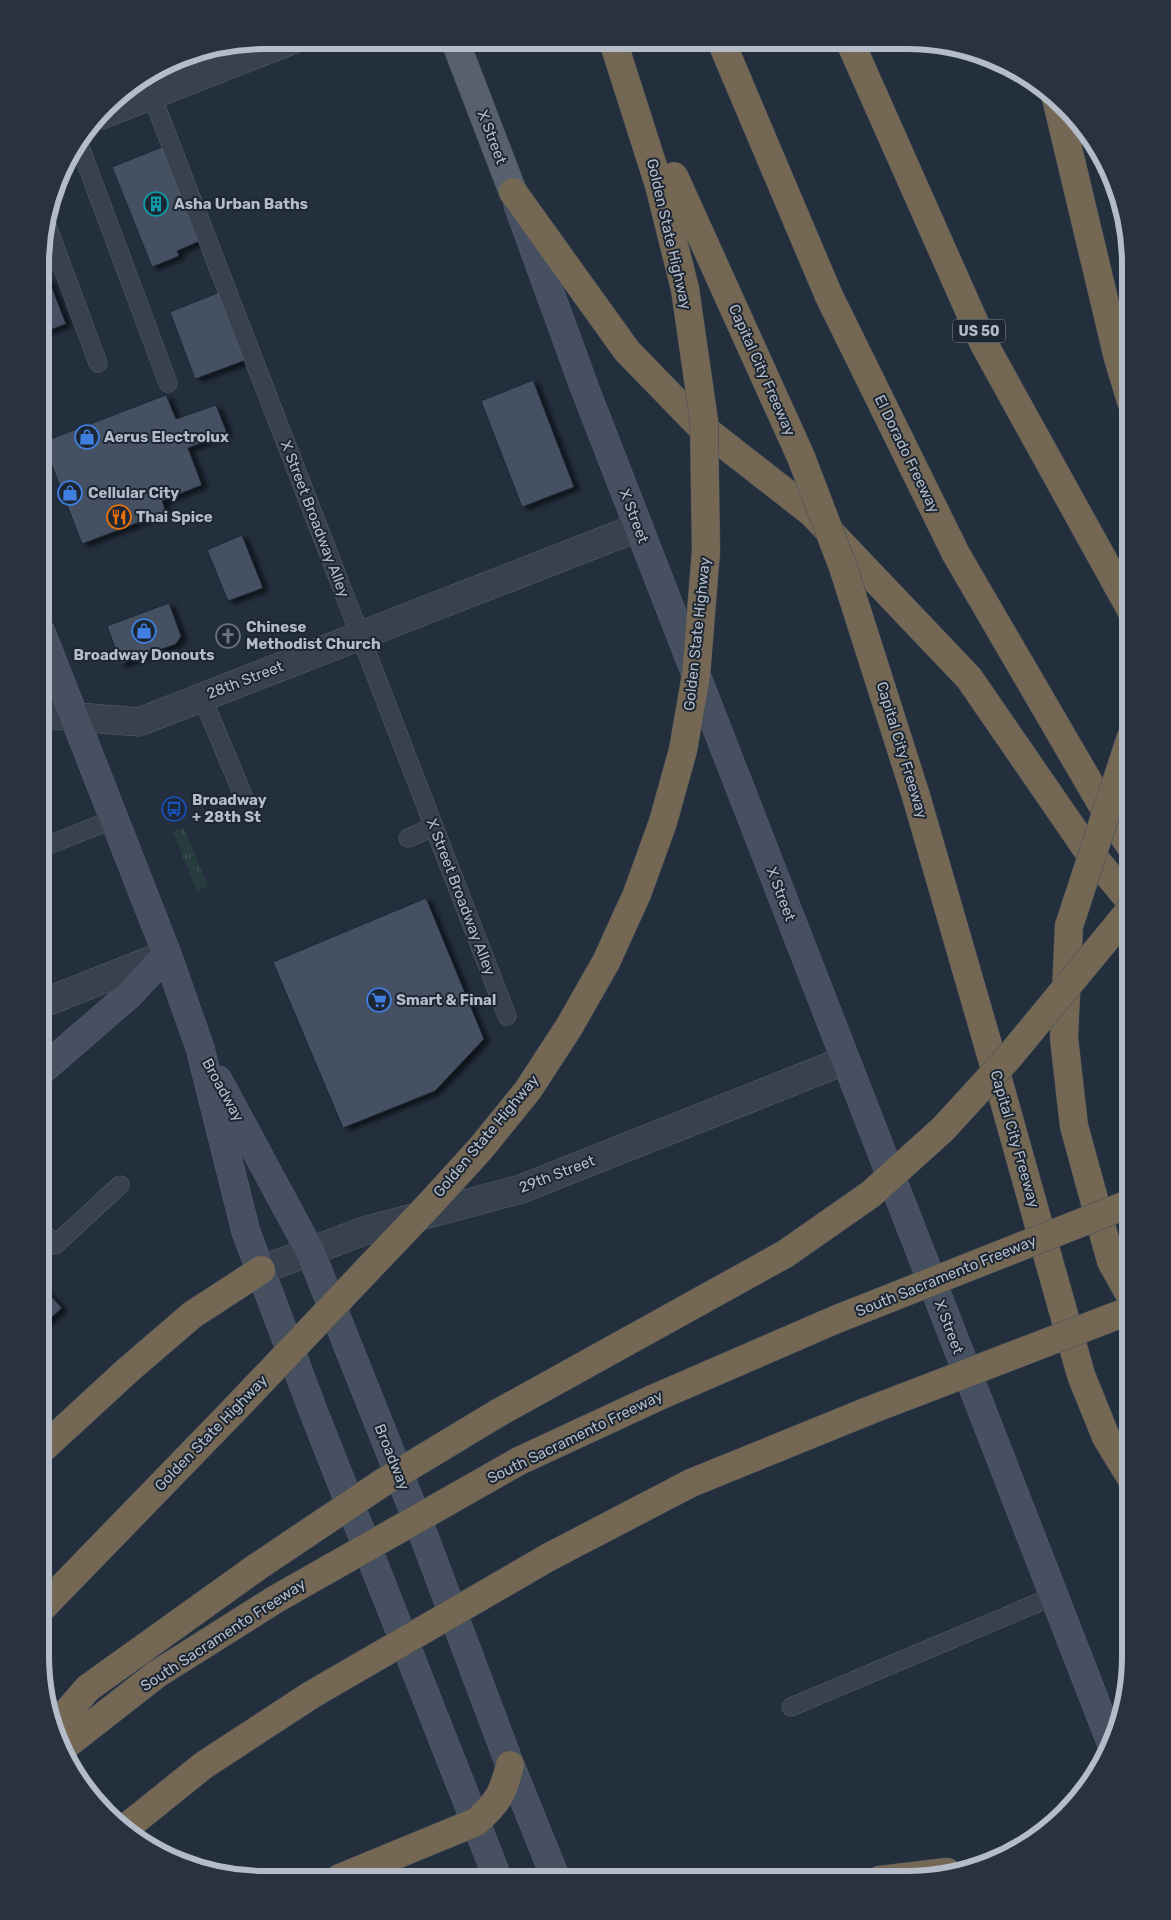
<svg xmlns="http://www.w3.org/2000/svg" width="1171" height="1920" viewBox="0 0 1171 1920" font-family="Rubik,sans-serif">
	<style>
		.grass { fill: url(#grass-tufts) }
		.building { fill: #455162; stroke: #1f2835; filter: url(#shadow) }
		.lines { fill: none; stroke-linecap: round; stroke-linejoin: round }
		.service-casing { stroke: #565f6c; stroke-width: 19 }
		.minor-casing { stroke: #565f6c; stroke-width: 29 }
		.tertiary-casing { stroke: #565f6c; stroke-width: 29 }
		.secondary-casing { stroke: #565f6c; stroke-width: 29 }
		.primary-casing { stroke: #414a57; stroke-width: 29 }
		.motorway-casing { stroke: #434c59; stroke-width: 29 }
		.service { stroke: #38414e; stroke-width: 18 }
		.minor { stroke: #38414e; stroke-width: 28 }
		.tertiary { stroke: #38414e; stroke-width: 28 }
		.secondary { stroke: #465061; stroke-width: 28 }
		.primary { stroke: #56606e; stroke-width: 28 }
		.motorway { stroke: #746855; stroke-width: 28 }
		.motorway-bridge-casing { stroke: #434c59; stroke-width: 29; stroke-linecap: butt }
		.motorway-bridge { stroke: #746855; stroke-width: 28 }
		.labels { text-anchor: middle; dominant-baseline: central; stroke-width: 4; stroke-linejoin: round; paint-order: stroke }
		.shield { fill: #1d2633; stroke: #878f9c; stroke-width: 1 }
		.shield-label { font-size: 14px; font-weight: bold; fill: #b4bcc9 }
		.street-label { font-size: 15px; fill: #b4bcc9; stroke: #1d2633 }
		.poi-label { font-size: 15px; font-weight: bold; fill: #b4bcc9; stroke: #1d2633; text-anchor: start }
		.rim { fill: none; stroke: #b4bcc9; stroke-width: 6 }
	</style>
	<defs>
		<pattern id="grass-tufts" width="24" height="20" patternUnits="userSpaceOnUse" patternTransform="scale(1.25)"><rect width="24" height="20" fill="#263c3f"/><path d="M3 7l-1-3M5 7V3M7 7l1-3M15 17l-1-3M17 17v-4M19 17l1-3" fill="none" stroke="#435659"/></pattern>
		<filter id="shadow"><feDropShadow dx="5.5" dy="3" stdDeviation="2.5" flood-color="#0009"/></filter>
	</defs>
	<rect width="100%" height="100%" fill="#242f3e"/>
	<polygon class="grass" points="184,828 208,886 197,891 173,832"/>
	<g class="building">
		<polygon points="162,147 200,241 177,251 179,256 152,267 112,167"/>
		<polygon points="49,280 66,324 42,333 42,282"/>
		<polygon points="220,292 246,360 195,379 170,312"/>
		<polygon points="533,380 574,487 522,507 481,401"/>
		<polygon points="166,395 176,419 216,405 227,433 188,448 202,485 162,501 166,512 82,544 43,442"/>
		<polygon points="242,535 263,588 228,601 207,550"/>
		<polygon points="169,603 181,636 176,644 121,664 107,626"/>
		<polygon points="426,898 484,1039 435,1091 343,1128 273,962"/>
		<polygon points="40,1284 62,1308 40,1328"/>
	</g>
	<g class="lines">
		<g class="service-casing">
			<g id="service">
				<polyline points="145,78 507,1016"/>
				<polyline points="79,144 168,383"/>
				<polyline points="46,223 98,363"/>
				<polyline points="42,266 59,259"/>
				<polyline points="202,697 243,795"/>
				<polyline points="408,838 434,827"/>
				<polyline points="41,848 114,819"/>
				<polyline points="41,1230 55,1245 120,1185"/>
				<polyline points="791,1707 1054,1596"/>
			</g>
		</g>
		<g class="minor-casing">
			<g id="minor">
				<polyline points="101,115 292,40"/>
				<polyline points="41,714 139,722 639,527"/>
				<polyline points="41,1004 167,954"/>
			</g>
		</g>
		<g class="tertiary-casing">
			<polyline id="tertiary" points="261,1270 364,1231 521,1189 846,1060"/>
		</g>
		<g class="secondary-casing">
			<g id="secondary">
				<polyline points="518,205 585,389 1112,1745"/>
				<polyline points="41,632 167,954 200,1048 246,1232 314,1413 498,1879"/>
				<polyline points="41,1071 130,994 167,954"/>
				<polyline points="218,1080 310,1251 423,1534 510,1765 556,1879"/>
			</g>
		</g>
		<g class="primary-casing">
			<polyline id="primary" points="455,41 513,192"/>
		</g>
		<g class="motorway-casing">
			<g id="motorway">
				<polyline points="613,41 659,185"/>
				<polyline points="721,41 829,296 956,554 1101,803 1131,847"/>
				<polyline points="850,42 984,344 1131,610"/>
				<polyline points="1056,98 1118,358 1131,401"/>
				<polyline points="513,192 627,351 698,424 812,513 969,678 1086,848 1131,902"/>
				<polyline points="916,796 997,1076 1081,1375 1106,1437 1131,1478"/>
				<polyline points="1069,926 1064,1038 1074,1126 1111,1261 1131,1297"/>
				<polyline points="498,1413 785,1254"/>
				<polyline points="40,1451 128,1370 192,1315 261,1270"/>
				<polyline points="519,1461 657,1397 837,1319"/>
				<polyline points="549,1557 691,1483 868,1411"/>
				<polyline points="40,1610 233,1411"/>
				<polyline points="54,1727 88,1688 257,1567"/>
				<polyline points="61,1749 157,1674 276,1599"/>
				<polyline points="123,1830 204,1765 311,1695"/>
				<path d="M340,1878l136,-56c22,-20 27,-28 34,-57"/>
				<polyline points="880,1880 947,1872"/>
			</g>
		</g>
		<use href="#service" class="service"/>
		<use href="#minor" class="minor"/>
		<use href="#tertiary" class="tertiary"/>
		<use href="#secondary" class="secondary"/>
		<use href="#primary" class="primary"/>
		<use href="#motorway" class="motorway"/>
		<g class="motorway-bridge-casing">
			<g id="motorway-bridge">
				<polyline points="674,176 801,457 843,567 916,796"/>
				<polyline points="1069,926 1131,737"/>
				<polyline points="785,1254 871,1194 943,1129 1009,1057 1131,909"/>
				<polyline points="837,1319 1131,1203"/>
				<polyline points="233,1411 430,1204 481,1148 528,1090 569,1027 606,962 637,894 663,822 683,750 696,675 706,551 704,421 685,289 659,185"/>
				<polyline points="868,1411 1131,1310"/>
				<polyline points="257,1567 382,1483 498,1413"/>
				<polyline points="276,1599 519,1461"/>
				<polyline points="311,1695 549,1557"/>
			</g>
		</g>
		<use href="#motorway-bridge" class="motorway-bridge"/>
	</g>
	<defs>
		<g id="building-ring" transform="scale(1.25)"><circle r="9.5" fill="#1d2633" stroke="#0f9aa8" stroke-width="1.5"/><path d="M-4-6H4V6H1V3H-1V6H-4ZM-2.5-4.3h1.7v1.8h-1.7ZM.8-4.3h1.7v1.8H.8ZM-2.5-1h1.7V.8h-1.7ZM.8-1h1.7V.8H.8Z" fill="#0f9aa8"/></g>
		<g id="shop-ring" transform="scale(1.25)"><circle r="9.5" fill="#1d2633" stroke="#3f7fe0" stroke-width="1.5"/><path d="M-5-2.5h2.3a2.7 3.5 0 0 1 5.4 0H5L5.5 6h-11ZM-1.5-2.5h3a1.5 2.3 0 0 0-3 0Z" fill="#3f7fe0"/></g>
		<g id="restaurant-ring" transform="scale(1.25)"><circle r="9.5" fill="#1d2633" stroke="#e8710a" stroke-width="1.5"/><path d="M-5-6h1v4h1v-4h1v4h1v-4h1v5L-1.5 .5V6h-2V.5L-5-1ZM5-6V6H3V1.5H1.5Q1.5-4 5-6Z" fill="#e8710a"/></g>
		<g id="church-ring" transform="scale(1.25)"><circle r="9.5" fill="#1d2633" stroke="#6b7280" stroke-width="1.5"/><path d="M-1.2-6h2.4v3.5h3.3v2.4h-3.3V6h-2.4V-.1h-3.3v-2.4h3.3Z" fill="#6b7280"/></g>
		<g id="bus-ring" transform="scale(1.25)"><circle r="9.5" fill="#1d2633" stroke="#1a4fb4" stroke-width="1.5"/><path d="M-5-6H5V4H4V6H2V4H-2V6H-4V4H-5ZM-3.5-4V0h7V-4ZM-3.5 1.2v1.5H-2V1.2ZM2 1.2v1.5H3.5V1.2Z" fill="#1a4fb4"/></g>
		<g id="supermarket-ring" transform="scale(1.25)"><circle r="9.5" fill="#1d2633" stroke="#3f7fe0" stroke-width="1.5"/><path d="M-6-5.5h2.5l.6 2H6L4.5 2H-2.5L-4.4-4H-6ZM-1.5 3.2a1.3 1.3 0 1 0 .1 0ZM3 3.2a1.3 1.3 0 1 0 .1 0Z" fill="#3f7fe0"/></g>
	</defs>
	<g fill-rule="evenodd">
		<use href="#building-ring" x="156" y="204"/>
		<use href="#shop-ring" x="87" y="437"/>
		<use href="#shop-ring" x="70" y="493"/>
		<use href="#restaurant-ring" x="119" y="517"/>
		<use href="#shop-ring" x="144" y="631"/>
		<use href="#church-ring" x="228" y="636"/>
		<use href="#bus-ring" x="174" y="809"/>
		<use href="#supermarket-ring" x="379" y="1000"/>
	</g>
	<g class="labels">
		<rect class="shield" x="953" y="319.5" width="52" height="23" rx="4"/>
		<g class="shield-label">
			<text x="979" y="331">US 50</text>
		</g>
		<g class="street-label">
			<text transform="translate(492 137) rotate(69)">X Street</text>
			<text transform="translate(669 234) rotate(77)">Golden State Highway</text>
			<text transform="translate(762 370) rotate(66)">Capital City Freeway</text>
			<text transform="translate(907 454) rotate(64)">El Dorado Freeway</text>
			<text transform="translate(634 516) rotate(69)">X Street</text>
			<text transform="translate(315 519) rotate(69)">X Street Broadway Alley</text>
			<text transform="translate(697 634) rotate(-84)">Golden State Highway</text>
			<text transform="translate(245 680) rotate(-21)">28th Street</text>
			<text transform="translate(902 750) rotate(73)">Capital City Freeway</text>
			<text transform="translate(781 894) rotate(69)">X Street</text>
			<text transform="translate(461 897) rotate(69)">X Street Broadway Alley</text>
			<text transform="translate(223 1090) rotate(61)">Broadway</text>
			<text transform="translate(486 1136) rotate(-50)">Golden State Highway</text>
			<text transform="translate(1015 1139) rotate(74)">Capital City Freeway</text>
			<text transform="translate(557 1174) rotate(-21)">29th Street</text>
			<text transform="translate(946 1276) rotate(-22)">South Sacramento Freeway</text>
			<text transform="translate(949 1327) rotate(69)">X Street</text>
			<text transform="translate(211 1433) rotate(-46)">Golden State Highway</text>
			<text transform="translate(575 1437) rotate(-26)">South Sacramento Freeway</text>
			<text transform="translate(392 1457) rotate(68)">Broadway</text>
			<text transform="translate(223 1635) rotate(-33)">South Sacramento Freeway</text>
		</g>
		<g class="poi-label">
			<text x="174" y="204">Asha Urban Baths</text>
			<text x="104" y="437">Aerus Electrolux</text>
			<text x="88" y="493">Cellular City</text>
			<text x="136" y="517">Thai Spice</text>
			<text x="246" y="627">Chinese<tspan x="246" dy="17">Methodist Church</tspan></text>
			<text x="144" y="655" text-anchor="middle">Broadway Donouts</text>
			<text x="192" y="800">Broadway<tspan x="192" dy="17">+ 28th St</tspan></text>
			<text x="396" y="1000">Smart &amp; Final</text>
		</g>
	</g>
	<path d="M0 0H1171V1920H0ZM264 49H907A215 215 0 0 1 1122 264V1656A215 215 0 0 1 907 1871H264A215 215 0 0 1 49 1656V264A215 215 0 0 1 264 49Z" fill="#29323f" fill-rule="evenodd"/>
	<path class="rim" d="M264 49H907A215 215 0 0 1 1122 264V1656A215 215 0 0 1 907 1871H264A215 215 0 0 1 49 1656V264A215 215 0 0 1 264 49Z"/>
</svg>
